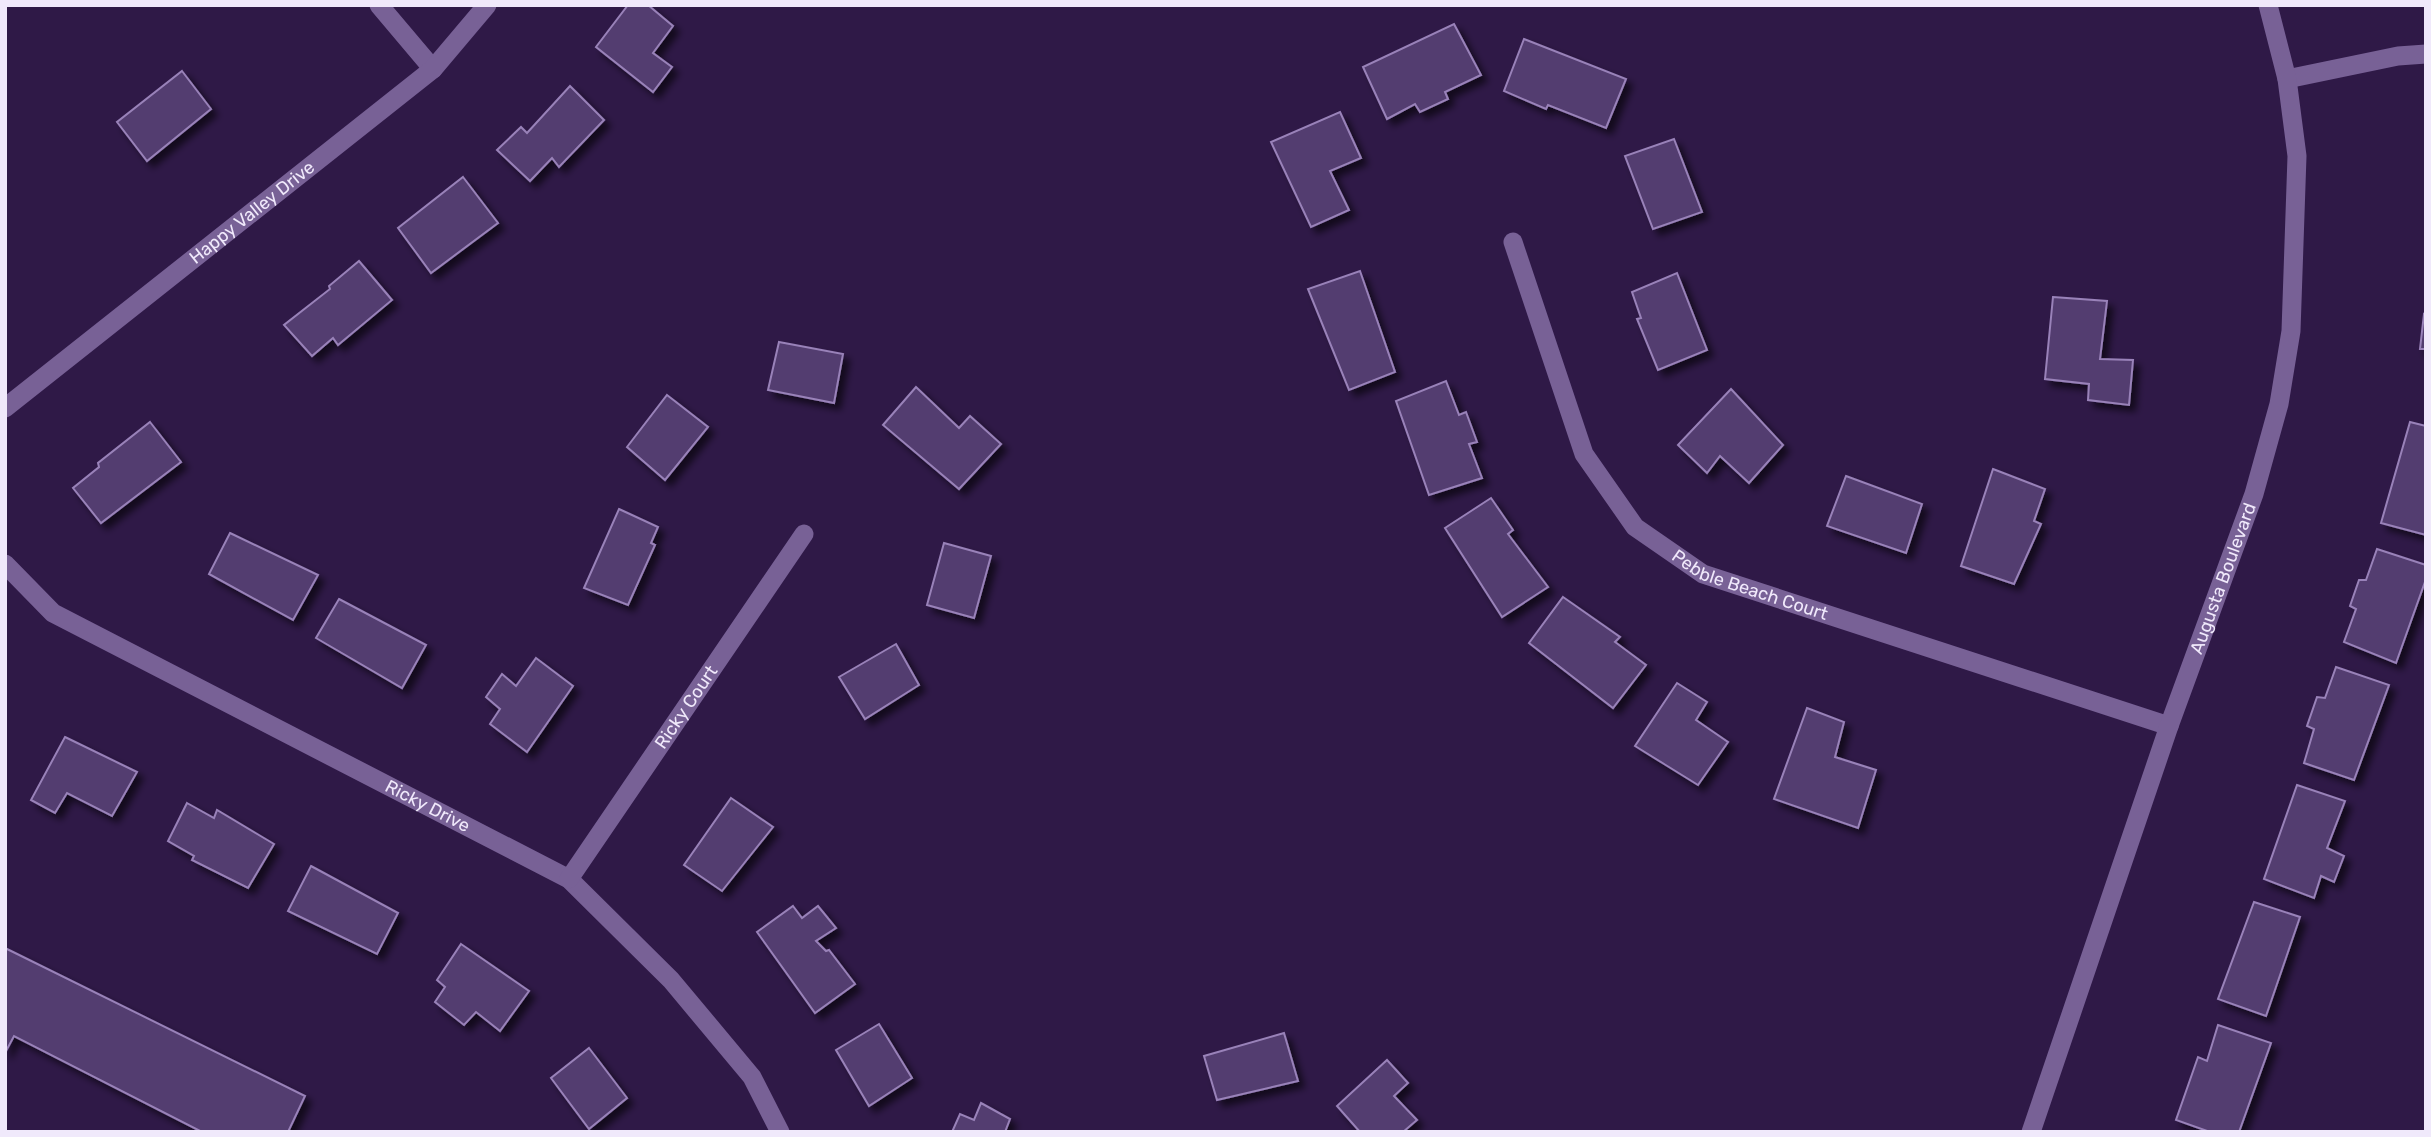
<svg xmlns="http://www.w3.org/2000/svg" width="2431" height="1137" viewBox="0 0 2431 1137" font-family="Rubik,sans-serif">
	<style>
		.building { fill: #533d6f; stroke: #9982b9; stroke-width: 2; filter: url(#shadow) }
		.lines { fill: none; stroke-linecap: round; stroke-linejoin: round }
		.minor { stroke: #786196; stroke-width: 19 }
		.labels { text-anchor: middle; dominant-baseline: central; stroke-width: 5; stroke-linejoin: round; paint-order: stroke }
		.street-label { font-size: 18px; fill: #f0e9fb; stroke: #2f1947 }
	</style>
	<defs>
		<filter id="shadow"><feDropShadow dx="6" dy="6" stdDeviation="3.5" flood-color="#0009"/></filter>
	</defs>
	<rect width="100%" height="100%" fill="#2f1947"/>
	<g class="building">
		<polygon points="628,5 648,5 673,26 653,53 672,67 653,92 596,47"/>
		<polygon points="1454,24 1481,75 1445,92 1448,99 1420,112 1415,104 1387,119 1363,67"/>
		<polygon points="1524,39 1626,79 1606,128 1548,105 1546,109 1504,91"/>
		<polygon points="182,71 211,109 147,161 117,122"/>
		<polygon points="570,86 604,120 559,167 552,158 530,181 497,150 521,127 527,133"/>
		<polygon points="1340,112 1361,158 1330,171 1349,210 1311,227 1271,142"/>
		<polygon points="1674,139 1702,212 1653,229 1625,156"/>
		<polygon points="463,177 498,223 431,273 398,228"/>
		<polygon points="359,261 392,300 338,345 333,338 312,356 284,325 330,289 329,286"/>
		<polygon points="1360,271 1395,372 1349,390 1308,289"/>
		<polygon points="1677,273 1707,350 1658,370 1637,319 1641,318 1632,292"/>
		<polygon points="2053,297 2107,301 2100,359 2133,360 2129,405 2088,400 2089,384 2045,379"/>
		<polygon points="2424,314 2426,315 2426,349 2420,349"/>
		<polygon points="779,342 843,354 834,403 768,390"/>
		<polygon points="1446,381 1459,415 1466,412 1477,442 1469,444 1482,478 1429,495 1396,401"/>
		<polygon points="916,387 959,428 970,416 1001,444 959,489 883,425"/>
		<polygon points="1731,389 1783,445 1749,483 1720,456 1707,473 1678,445"/>
		<polygon points="667,395 708,427 665,480 627,447"/>
		<polygon points="150,422 181,462 101,523 73,488 99,467 98,463"/>
		<polygon points="2410,422 2426,426 2426,535 2381,523"/>
		<polygon points="1993,469 2045,489 2034,521 2041,524 2014,584 1961,566"/>
		<polygon points="1846,476 1922,504 1906,553 1827,526"/>
		<polygon points="1491,498 1513,530 1508,534 1548,587 1502,617 1445,528"/>
		<polygon points="619,509 658,527 651,543 655,545 628,605 584,588"/>
		<polygon points="230,533 318,575 293,620 209,574"/>
		<polygon points="944,543 991,556 974,618 927,605"/>
		<polygon points="2377,549 2426,565 2426,579 2396,663 2344,642 2356,609 2350,606 2359,580 2366,580"/>
		<polygon points="1563,597 1620,637 1615,642 1646,665 1613,708 1529,643"/>
		<polygon points="339,599 426,645 402,688 316,638"/>
		<polygon points="896,644 919,685 865,719 839,677"/>
		<polygon points="536,658 573,686 527,752 490,724 500,709 486,697 502,674 516,686"/>
		<polygon points="2336,667 2389,685 2354,780 2304,763 2314,729 2307,726 2317,697 2325,698"/>
		<polygon points="1677,683 1707,702 1696,720 1728,742 1698,785 1635,746"/>
		<polygon points="1807,708 1844,722 1835,757 1876,770 1858,828 1774,799"/>
		<polygon points="65,737 137,772 112,816 67,793 55,813 31,800"/>
		<polygon points="2297,785 2345,801 2327,848 2344,856 2334,882 2321,876 2314,898 2264,879"/>
		<polygon points="731,798 773,827 722,891 684,865"/>
		<polygon points="187,803 214,818 217,810 274,844 248,888 192,860 194,856 168,841"/>
		<polygon points="311,866 398,913 377,954 288,911"/>
		<polygon points="2254,902 2300,917 2266,1016 2218,999"/>
		<polygon points="793,906 802,918 818,906 836,928 816,941 826,951 829,950 855,984 815,1013 757,932"/>
		<polygon points="461,944 529,991 500,1031 476,1012 464,1025 435,1002 445,987 437,980"/>
		<polygon points="5,948 305,1096 288,1132 202,1132 14,1036 5,1053"/>
		<polygon points="879,1024 912,1078 869,1106 836,1050"/>
		<polygon points="2218,1025 2271,1043 2239,1132 2210,1132 2176,1120 2198,1057 2207,1061"/>
		<polygon points="1284,1033 1298,1081 1217,1100 1204,1056"/>
		<polygon points="589,1048 627,1098 589,1129 551,1078"/>
		<polygon points="1387,1060 1408,1083 1394,1096 1417,1120 1403,1132 1360,1132 1337,1106"/>
		<polygon points="981,1103 1010,1119 1005,1132 952,1132 960,1114 974,1120"/>
	</g>
	<g class="lines">
		<g class="minor">
			<polyline points="379,5 433,69"/>
			<polyline points="2287,79 2398,56 2426,54"/>
			<path id="s1" d="M1513,242l71,212 51,73 68,47 466,152"/>
			<path id="s2" d="M5,408l428,-339 54,-64"/>
			<path id="s3" d="M5,564l48,49 516,266 102,101 81,97 28,55"/>
			<path id="s4" d="M569,879l235,-345"/>
			<path id="s5" d="M2031,1132l138,-406 85,-232 25,-90 12,-73 6,-175 -10,-77 -19,-74"/>
		</g>
	</g>
	<g class="labels">
		<g class="street-label">
			<text stroke="none"><textPath href="#s2" startOffset="315">Happy Valley Drive</textPath></text>
			<text stroke="none"><textPath href="#s5" startOffset="586">Augusta Boulevard</textPath></text>
			<text stroke="none"><textPath href="#s1" startOffset="443">Pebble Beach Court</textPath></text>
			<text stroke="none"><textPath href="#s4" startOffset="208">Ricky Court</textPath></text>
			<text stroke="none"><textPath href="#s3" startOffset="490">Ricky Drive</textPath></text>
		</g>
	</g>
	<rect width="2431" height="1137" fill="none" stroke="#f0e9fb" stroke-width="14"/>
</svg>
